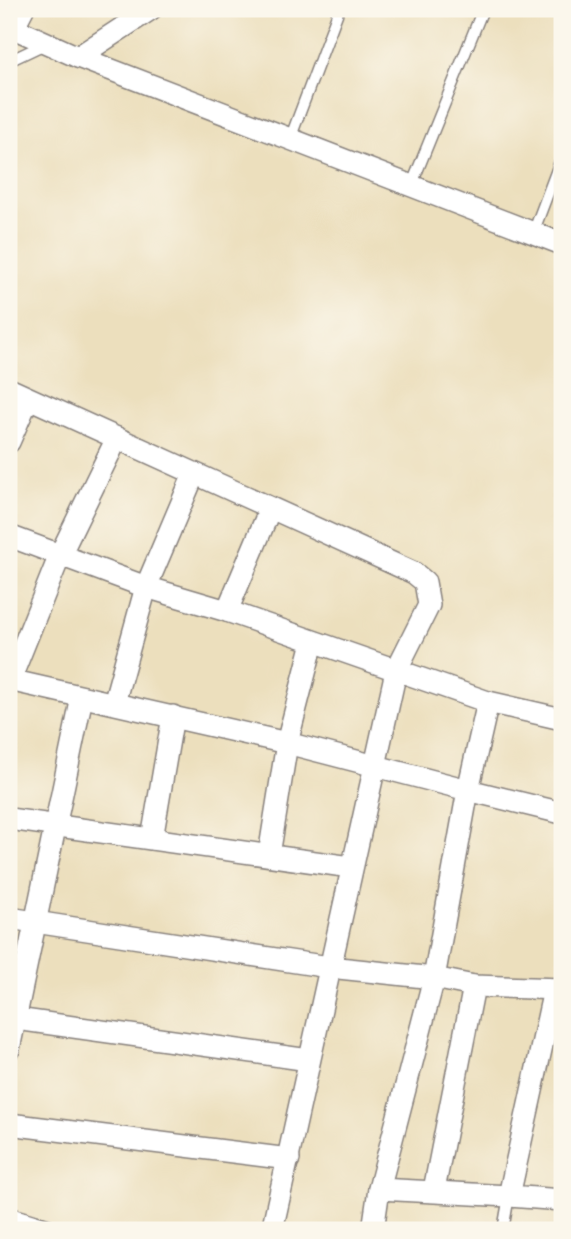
<svg xmlns="http://www.w3.org/2000/svg" width="571" height="1239" viewBox="0 0 571 1239" font-family="Alegreya,serif">
	<style>
		.lines { fill: none; stroke-linecap: round; stroke-linejoin: round }
		.service-casing { stroke: #87807c; stroke-width: 13 }
		.minor-casing { stroke: #87807c; stroke-width: 24 }
		.service { stroke: #fff; stroke-width: 10 }
		.minor { stroke: #fff; stroke-width: 21 }
	</style>
	<rect width="100%" height="100%" fill="#fbf7ec"/>
	<filter id="ink" filterUnits="userSpaceOnUse"><feTurbulence type="fractalNoise" baseFrequency=".0143" numOctaves="2"/><feDisplacementMap in="SourceGraphic" scale="14" xChannelSelector="R" yChannelSelector="G"/><feConvolveMatrix kernelMatrix="1 2 1 2 8 2 1 2 1" color-interpolation-filters="sRGB"/></filter>
	<filter id="wash" filterUnits="userSpaceOnUse"><feTurbulence type="fractalNoise" baseFrequency=".00686" numOctaves="4" result="noise"/><feDisplacementMap in="SourceGraphic" scale="28" xChannelSelector="R" yChannelSelector="G"/><feGaussianBlur stdDeviation="1.57" result="paint"/><feColorMatrix in="noise" values="0 0 0 0 0 0 0 0 0 0 0 0 0 0 0 0 0 1.4 0 .05"/><feComposite in="paint" operator="in"/></filter>
	<g filter="url(#wash)">
		<rect width="100%" height="100%" fill="#ecdfbd"/>
	</g>
	<g filter="url(#ink)">
		<g class="lines">
			<g class="service-casing">
				<g id="service">
					<polyline points="9,61 47,43"/>
					<polyline points="290,139 339,9"/>
					<polyline points="412,184 483,9"/>
					<polyline points="533,233 562,156"/>
					<polyline points="503,1230 509,1196"/>
				</g>
			</g>
			<g class="minor-casing">
				<g id="minor">
					<polyline points="9,26 78,57 562,244"/>
					<polyline points="13,28 23,9"/>
					<polyline points="78,57 151,9"/>
					<polyline points="9,389 414,573 425,582 429,605 396,671 272,1230"/>
					<polyline points="9,442 28,399"/>
					<polyline points="9,536 146,587 227,611 488,702 562,719"/>
					<polyline points="227,611 270,509"/>
					<polyline points="9,680 287,743 468,790 434,978 379,1189 373,1230"/>
					<polyline points="10,680 60,555 117,438"/>
					<polyline points="488,702 468,790 562,813"/>
					<polyline points="114,703 146,587 194,474"/>
					<polyline points="9,819 351,867"/>
					<polyline points="152,839 173,716"/>
					<polyline points="269,855 287,743 313,642"/>
					<polyline points="9,918 329,967 434,978 474,986 562,989"/>
					<polyline points="554,990 509,1196 562,1200"/>
					<polyline points="9,1018 309,1060"/>
					<polyline points="9,1049 82,697"/>
					<polyline points="9,1124 289,1159"/>
					<polyline points="379,1189 509,1196"/>
					<polyline points="434,1190 474,986"/>
					<polyline points="9,1218 48,1230"/>
				</g>
			</g>
			<use href="#service" class="service"/>
			<use href="#minor" class="minor"/>
		</g>
	</g>
	<rect width="571" height="1239" fill="none" stroke="#fbf7ec" stroke-width="35"/>
</svg>
